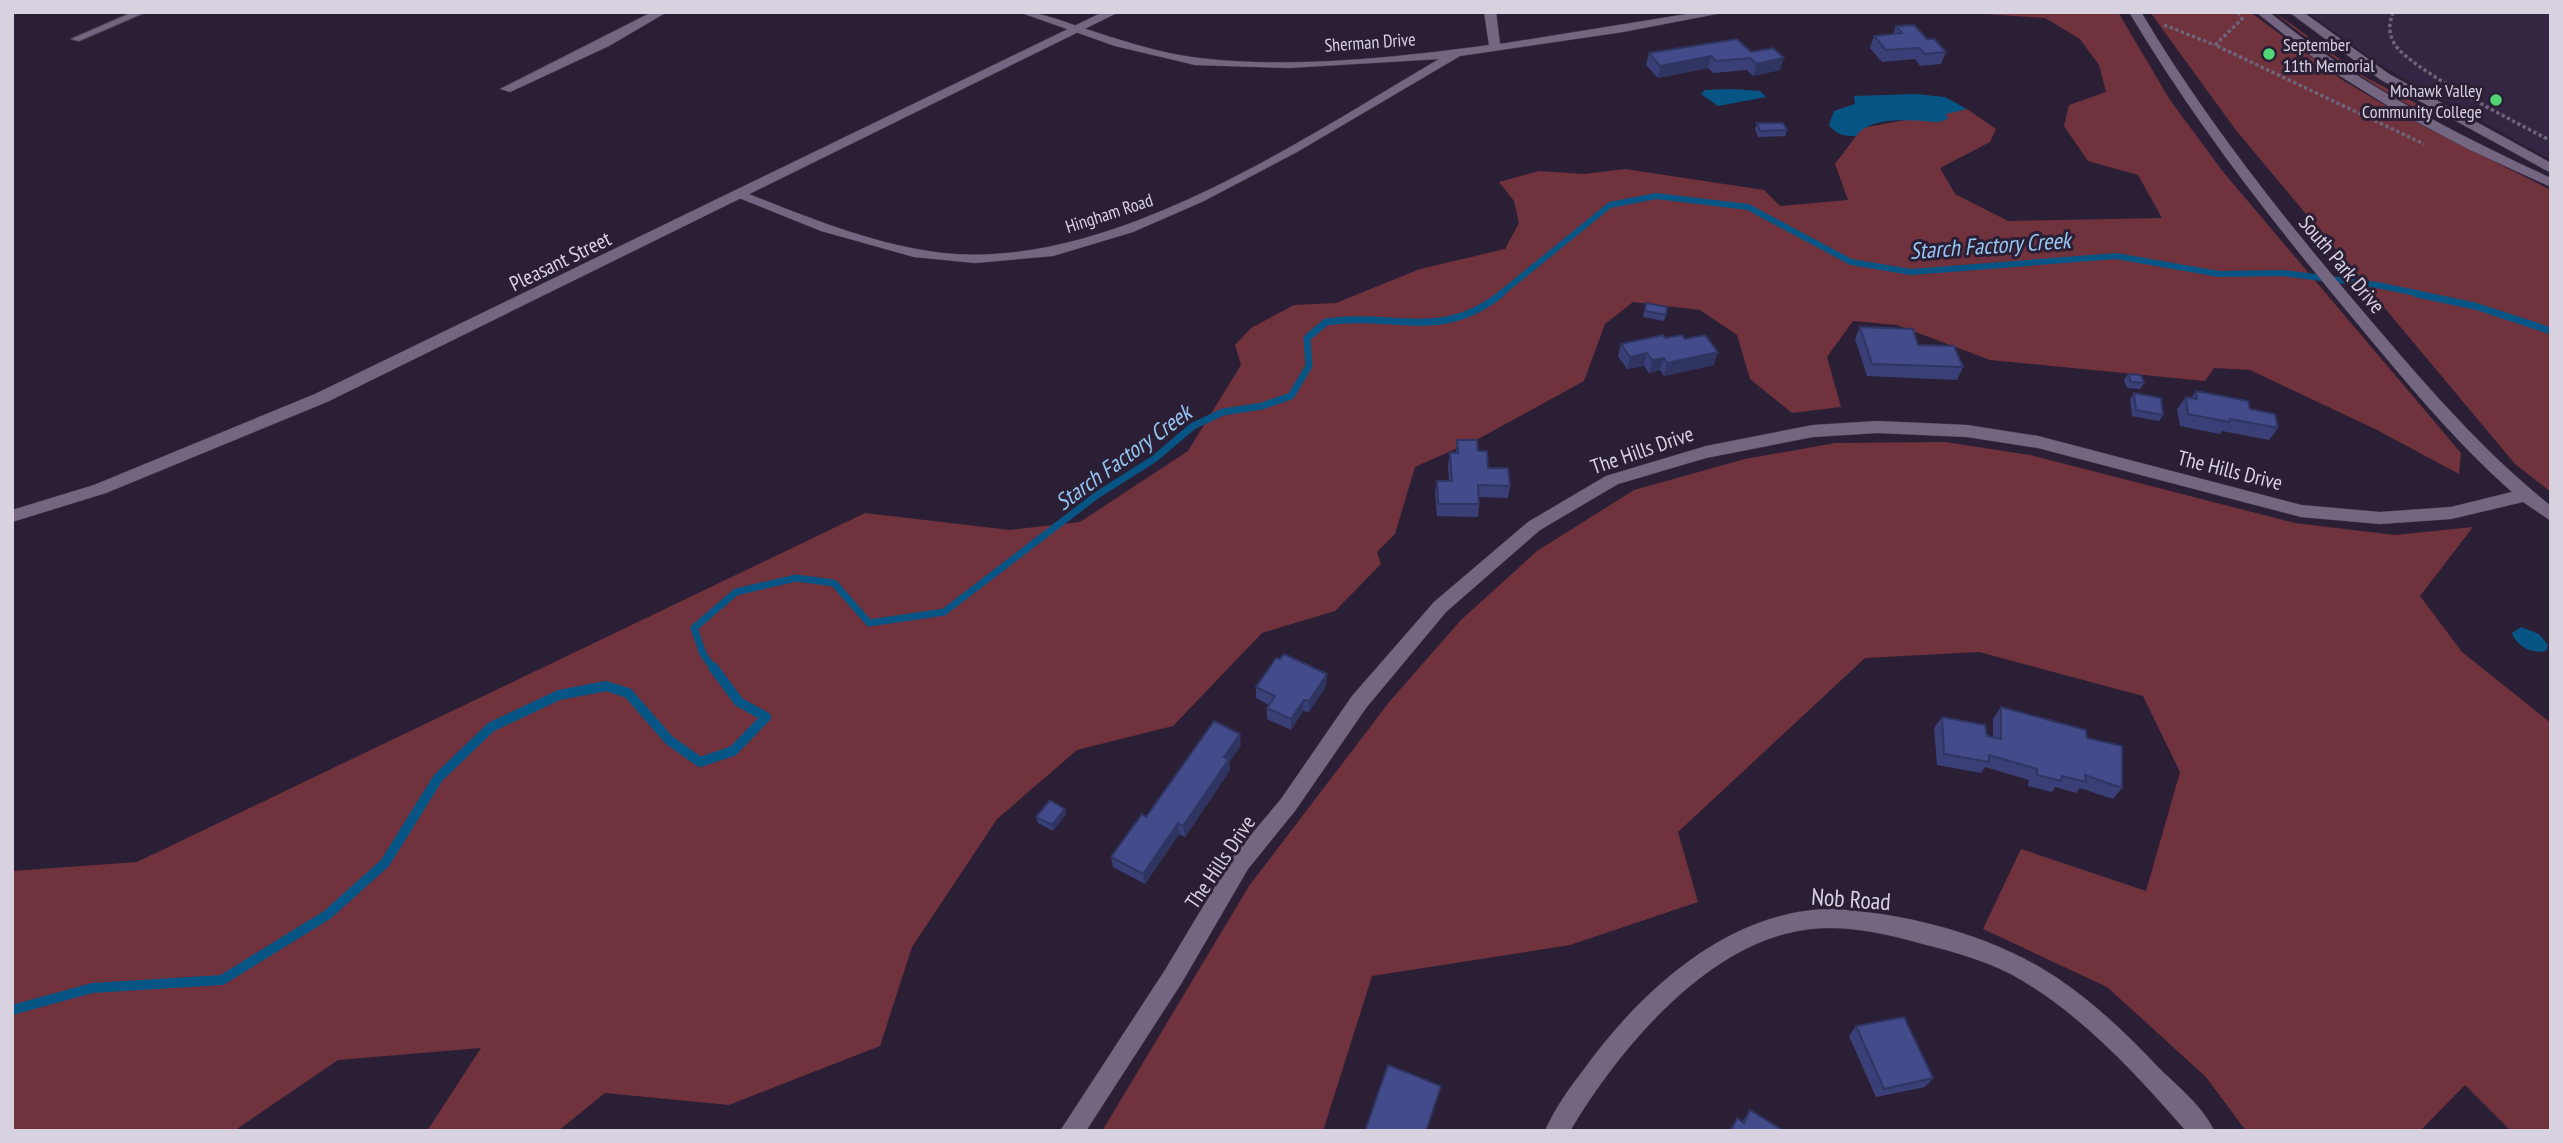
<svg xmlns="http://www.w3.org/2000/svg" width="2563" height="1143" viewBox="0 0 2563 1143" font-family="'PT Sans Narrow',sans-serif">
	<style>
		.built { fill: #342542 }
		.green { fill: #70323c }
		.water { fill: #075585 }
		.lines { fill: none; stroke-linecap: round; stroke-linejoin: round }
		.stream-far2 { stroke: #075585; stroke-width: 6 }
		.stream-far1 { stroke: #075585; stroke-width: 7 }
		.stream { stroke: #075585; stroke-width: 10 }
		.lane-casing { stroke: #473c50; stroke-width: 2 }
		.street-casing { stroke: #473c50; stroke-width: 1 }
		.secondary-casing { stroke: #473c50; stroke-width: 1 }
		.path { stroke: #6e6478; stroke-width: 3.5; stroke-dasharray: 3.5 2.5; stroke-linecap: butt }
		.lane { fill: #746681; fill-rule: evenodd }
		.street { fill: #746681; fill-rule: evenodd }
		.secondary { fill: #746681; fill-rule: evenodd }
		.wall { fill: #3a4077 }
		.shaded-wall { fill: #2f3461 }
		.building { fill: #434b8a; stroke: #2f3461; stroke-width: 2 }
		.poi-dot { fill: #51d674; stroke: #2b1f36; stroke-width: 2.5 }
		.labels { text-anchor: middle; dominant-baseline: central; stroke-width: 6; stroke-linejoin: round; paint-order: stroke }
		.far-street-label { font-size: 18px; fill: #d8d1e0; stroke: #2b1f36 }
		.far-poi-label { font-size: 18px; fill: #d8d1e0; stroke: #2b1f36; text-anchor: start }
		.street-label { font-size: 21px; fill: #d8d1e0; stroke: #2b1f36 }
		.water-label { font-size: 23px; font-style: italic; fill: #94c6f1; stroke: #2b1f36 }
		.near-street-label { font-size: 24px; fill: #d8d1e0; stroke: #2b1f36 }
	</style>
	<rect width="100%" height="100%" fill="#2b1f36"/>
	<polygon class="built" points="2307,12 2551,12 2551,160 2377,63"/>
	<g class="green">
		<polygon points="1956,12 2118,12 2170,100 2224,173 2461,453 2459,474 2377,430 2250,370 2214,368 2205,381 1990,360 1897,325 1853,321 1827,357 1841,407 1792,413 1750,379 1737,335 1700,310 1633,302 1605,324 1584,381 1480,438 1415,467 1395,534 1377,552 1381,564 1335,611 1262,633 1173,726 1077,750 997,819 912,947 880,1046 729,1105 605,1093 558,1131 427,1131 481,1048 338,1060 234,1131 12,1131 12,871 137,862 865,513 1010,530 1080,522 1188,451 1241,365 1235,345 1251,328 1294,305 1336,303 1420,269 1505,249 1519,223 1514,201 1499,182 1539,171 1584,174 1625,169 1764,190 1780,206 1848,200 1835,164 1862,128 1967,109 1996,129 1990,142 1940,168 1955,194 2008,221 2162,218 2138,175 2088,161 2064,126 2069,105 2106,92 2099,65 2080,39 2045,18"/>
		<polygon points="2150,12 2250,12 2344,81 2403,116 2551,190 2551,492 2515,464 2235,129"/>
		<path d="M2274,12l91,65 70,36c-20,6 -141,-83 -161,-101z"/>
		<polygon points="1945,442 2030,455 2295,523 2395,535 2473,527 2420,596 2462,652 2551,723 2551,1131 2511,1131 2465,1085 2420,1131 2246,1131 2206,1077 2107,987 1983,929 2021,849 2146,891 2180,772 2143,696 1979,652 1865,658 1678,832 1698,902 1570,945 1372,976 1323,1131 1102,1131 1249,886 1390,701 1461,620 1537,551 1634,490 1745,459 1835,443"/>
	</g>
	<g class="water">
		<polygon points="1732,89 1760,91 1766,97 1718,106 1701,94 1705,90"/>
		<path d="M1915,94l30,3 22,12 -21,5 2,5 -9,3c-24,-1 -67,-8 -83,14 -12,0 -19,-1 -27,-11l5,-14 21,-7 -1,-8z"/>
		<path d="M2521,627l18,7 9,11 -2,6c-14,3 -29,-4 -34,-18z"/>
	</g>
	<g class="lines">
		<polyline class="stream-far2" points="1499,295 1610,205 1656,196 1748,207 1851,262 1911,272 2116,256 2219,274 2283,273 2377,285 2425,295"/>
		<g class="stream-far1">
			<polyline points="2417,294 2475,306 2551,331"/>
			<path d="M714,669l-11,-15 -9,-26 42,-36 60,-14 38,5 35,40 75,-11 153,-117 57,-36 39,-33 30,-14 39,-6 29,-10 18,-30 -2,-28 19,-16c68,-10 115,20 175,-28"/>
		</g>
		<polyline class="stream" points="12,1010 92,988 222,980 327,915 385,863 438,778 491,727 559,695 606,686 628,693 669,740 700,762 733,751 766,717 739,702 713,667"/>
		<g class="lane-casing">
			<polygon id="lane" points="133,12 146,12 79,41 71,39"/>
		</g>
		<g class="street-casing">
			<g id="street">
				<polygon points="652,12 667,12 609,46 510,92 500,89"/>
				<path d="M1019,12c24,0 45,10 67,17 31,10 61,20 93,26 95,16 214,3 310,-10l-5,-33h12l4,32 199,-32h28l-104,20 -163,24 -163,96 -93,49 -71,31 -80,24 -78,7 -61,-6 -93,-26 -87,-35 7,-4 5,1c64,25 128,52 197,60 166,18 358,-113 496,-194l-150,9 -94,-3 -80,-19z"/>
				<path d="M2129,12h12c65,109 143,207 225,303 58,68 115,135 185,191v15l-28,-19 -72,17 -71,5 -79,-7 -263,-69 -71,-11 -90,-4 -64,4 -107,21 -88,26 -78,46 -94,82 -80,96 -71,103 -47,58 -67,115 -95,147h-26l105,-161 69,-115 47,-56 71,-103 82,-94 94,-80 78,-46 100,-30 107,-21 64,-4 90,4 71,11 263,69 79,7 71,-5 61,-15c-60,-53 -110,-115 -161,-176 -81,-97 -157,-195 -222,-304z"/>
				<path d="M1833,909c67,4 143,22 203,56 46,26 86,64 122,102 18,18 46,40 56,64h-28c-48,-55 -100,-112 -163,-150 -31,-19 -68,-29 -104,-38 -36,-10 -77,-19 -115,-13 -98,14 -186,120 -234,201h-25c9,-21 23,-41 37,-59 57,-80 147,-163 251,-163z"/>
			</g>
		</g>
		<g class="secondary-casing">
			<g id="secondary">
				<polygon points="1103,12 1119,12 327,402 106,493 12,522 12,510 94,485 315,394"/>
				<path d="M2256,12h13c86,70 182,120 282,166v9l-81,-37 -74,-39 -72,-45z"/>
				<polygon points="2289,12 2303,12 2389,74 2551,163 2551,173 2381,80"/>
			</g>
		</g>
		<g class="path">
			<polyline points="2238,12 2242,19 2215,45 2424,144"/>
			<path d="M2393,12c-4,13 -5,19 1,31 14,26 126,81 157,98"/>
			<polyline points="2164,25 2215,45"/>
		</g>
		<use href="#lane" class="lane"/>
		<use href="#street" class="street"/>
		<use href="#secondary" class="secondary"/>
	</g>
	<g class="wall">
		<polygon points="1896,26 1927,39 1946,52 1941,64 1920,66 1915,59 1882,62 1870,48 1874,36 1893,34"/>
		<polygon points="1751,52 1780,70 1753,76 1747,70 1713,73 1708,68 1658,78 1646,65 1649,53"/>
		<polygon points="1757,123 1787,130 1785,136 1758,137 1755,129"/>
		<polygon points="1646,303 1666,315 1664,321 1643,317"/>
		<polygon points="1860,327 1918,345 1963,367 1957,380 1867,376 1855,339"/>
		<polygon points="1665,338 1685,339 1714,365 1664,376 1660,370 1649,373 1644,366 1627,369 1618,356 1621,344"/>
		<polygon points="2128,374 2144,383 2140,389 2127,388 2124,380"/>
		<polygon points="2196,391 2250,409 2278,428 2269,440 2222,431 2220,434 2180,426 2177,409 2186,397 2191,398"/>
		<polygon points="2134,393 2163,415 2159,421 2132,416 2130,399"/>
		<polygon points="1457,440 1478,451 1488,468 1510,486 1508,498 1479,497 1479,504 1478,517 1437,516 1435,493 1437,481 1449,481 1448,465 1450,453 1456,453"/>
		<polygon points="1327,674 1326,686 1309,712 1303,711 1291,730 1267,719 1267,708 1269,705 1256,698 1256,687"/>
		<polygon points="2001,707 2087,738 2122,788 2113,799 2080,788 2076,793 2055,787 2052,792 2028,786 2029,780 1985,767 1981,773 1937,765 1934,728 1942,717 1993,737 1993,719"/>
		<polygon points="1241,745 1229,762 1230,770 1185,837 1179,834 1145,884 1113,867 1111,857 1146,817"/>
		<polygon points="1065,809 1066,814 1053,831 1038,823 1036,817"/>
		<polygon points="1856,1026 1933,1078 1925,1087 1876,1097 1849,1036"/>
		<polygon points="1750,1110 1784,1131 1729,1131 1737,1118 1742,1122"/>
	</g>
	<g class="shaded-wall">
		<polygon points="1711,56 1708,68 1658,78 1660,66"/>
		<polygon points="1784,58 1780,70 1753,76 1756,64"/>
		<polygon points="1718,352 1714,365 1664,376 1667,363"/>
		<polygon points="1647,353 1644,366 1627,369 1630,357"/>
		<polygon points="1664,358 1660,370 1649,373 1652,360"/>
		<polygon points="1327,674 1326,686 1309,712 1309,701"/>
		<polygon points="1304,700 1303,711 1291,730 1291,719"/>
		<polygon points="1240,734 1241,745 1229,762 1230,770 1185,837 1183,826 1224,757"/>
		<polygon points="1065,809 1066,814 1053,831 1052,825"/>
		<polygon points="1178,823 1179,834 1145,884 1143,874"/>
	</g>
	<g class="building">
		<polygon points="1914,25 1927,39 1934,39 1946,52 1925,54 1919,48 1886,50 1874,36 1902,33 1896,26"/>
		<polygon points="1737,39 1751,52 1773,48 1784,58 1756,64 1750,58 1716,61 1711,56 1660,66 1649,53"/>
		<polygon points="1757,123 1783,123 1787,130 1760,131"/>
		<polygon points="1646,303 1667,307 1666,315 1645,311"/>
		<polygon points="1860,327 1913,329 1918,345 1954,346 1963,367 1872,364"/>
		<polygon points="1663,335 1665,338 1682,335 1685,339 1705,335 1718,352 1667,363 1664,358 1652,360 1647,353 1630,357 1621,344"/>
		<polygon points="2128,374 2141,375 2144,383 2131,382"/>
		<polygon points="2196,391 2248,401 2250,409 2275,414 2278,428 2230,419 2229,422 2188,414 2186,397 2197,399"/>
		<polygon points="2134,393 2161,398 2163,415 2136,410"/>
		<polygon points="1457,440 1477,440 1478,451 1487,451 1488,468 1508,468 1510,486 1478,485 1479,504 1438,504 1437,481 1452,481 1450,453 1458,453"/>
		<polygon points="1284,654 1327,674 1309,701 1304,700 1291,719 1267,708 1275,696 1256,687 1276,658 1280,659"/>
		<polygon points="2001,707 2086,730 2087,738 2122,746 2122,788 2085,775 2086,782 2062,776 2061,781 2037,775 2037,769 1989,755 1989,762 1944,754 1942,717 1985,725 1987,736 2001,739"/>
		<polygon points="1214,721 1240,734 1224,757 1229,759 1183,826 1178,823 1143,874 1111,857 1142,814 1146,817"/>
		<polygon points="1050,800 1065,809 1052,825 1036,817"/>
		<polygon points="1904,1017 1933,1078 1884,1089 1856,1026"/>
		<polygon points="1388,1065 1441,1086 1426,1131 1365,1131"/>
		<polygon points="1750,1110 1784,1131 1731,1131 1737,1118 1744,1123"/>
	</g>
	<g class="poi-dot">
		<circle cx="2269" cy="54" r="7"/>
		<circle cx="2496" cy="100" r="7"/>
	</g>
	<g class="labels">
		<g class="far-street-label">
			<text transform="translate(1370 42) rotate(-4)">Sherman Drive</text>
			<text transform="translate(1109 213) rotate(-18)">Hingham Road</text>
		</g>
		<g class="far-poi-label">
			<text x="2283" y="44">September<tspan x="2283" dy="21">11th Memorial</tspan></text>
			<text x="2482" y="90" text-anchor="end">Mohawk Valley<tspan x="2482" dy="21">Community College</tspan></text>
		</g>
		<g class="street-label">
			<text transform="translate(560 261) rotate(-26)">Pleasant Street</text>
			<text transform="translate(2342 264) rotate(50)">South Park Drive</text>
			<text transform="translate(1642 450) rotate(-19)">The Hills Drive</text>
			<text transform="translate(2230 470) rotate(14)">The Hills Drive</text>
			<text transform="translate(1220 862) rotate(-56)">The Hills Drive</text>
		</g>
		<g class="water-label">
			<text transform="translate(1990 245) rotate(-4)">Starch Factory Creek</text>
			<text transform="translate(1123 457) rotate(-36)">Starch Factory Creek</text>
		</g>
		<g class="near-street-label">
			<text transform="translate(1851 899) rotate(4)">Nob Road</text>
		</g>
	</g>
	<rect width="2563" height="1143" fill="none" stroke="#d8d1e0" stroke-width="28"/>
</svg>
